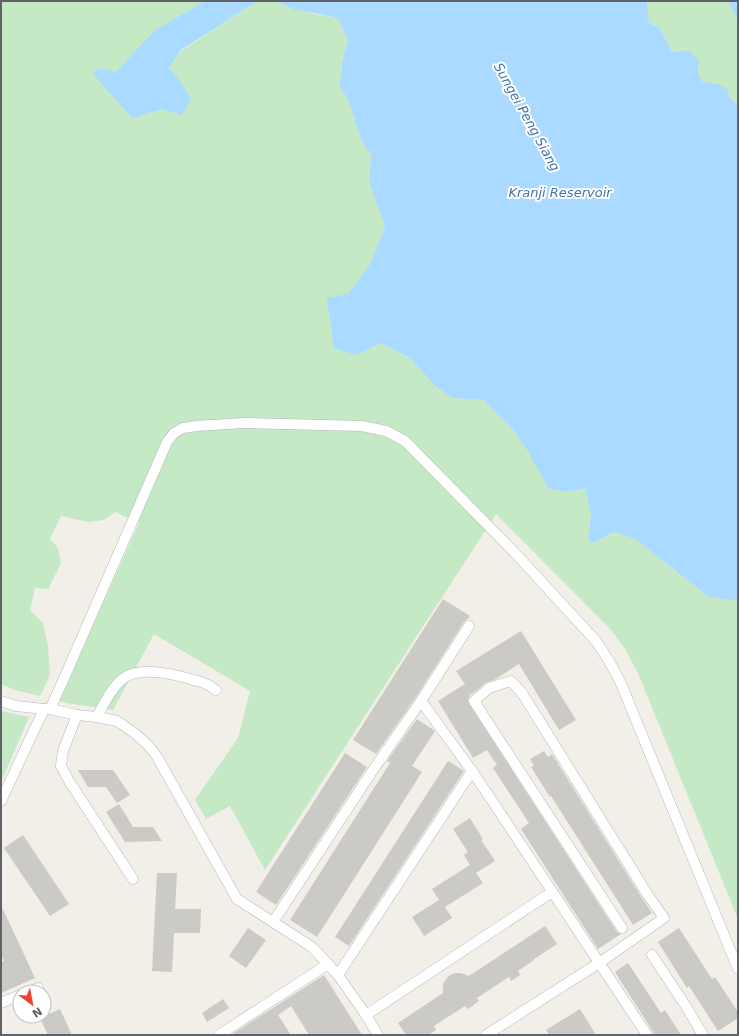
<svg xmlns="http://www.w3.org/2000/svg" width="739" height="1036" viewBox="0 0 739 1036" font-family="'DejaVu Sans',sans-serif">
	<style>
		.green { fill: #c5e8c5 }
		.water { fill: #aadaff }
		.building { fill: #cccac5 }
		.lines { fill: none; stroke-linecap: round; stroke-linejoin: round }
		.minor-casing { stroke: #b5b8bc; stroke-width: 11 }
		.minor { stroke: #fff; stroke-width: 10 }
		.labels { text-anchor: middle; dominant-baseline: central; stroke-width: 4; stroke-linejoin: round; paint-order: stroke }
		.water-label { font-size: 13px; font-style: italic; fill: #4174aa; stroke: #fff }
	</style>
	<rect width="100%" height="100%" fill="#f1efe8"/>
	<g class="green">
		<polygon points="1,1 205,1 155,30 116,73 100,68 92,73 132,117 162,109 181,82 169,68 181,51 256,2 276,1 295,10 338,18 348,40 342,62 342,71 339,84 349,102 362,142 371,155 369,182 385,227 370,264 348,295 356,355 381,343 410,358 435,386 452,398 483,400 511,427 529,453 567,492 585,488 591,515 588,539 593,543 613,532 635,539 709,597 738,601 738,919 638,673 625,649 611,630 496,514 265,870 230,806 206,819 195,800 238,738 250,691 154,634 113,710 66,703 59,701 139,523 115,512 104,520 88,522 61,516 50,539 58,548 61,563 48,589 35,588 30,610 43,623 48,647 50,675 40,696 15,690 1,684"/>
		<polygon points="645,1 738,1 738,106 728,95 715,84 702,83 698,72 699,61 672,52 659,27 649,23 647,2"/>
		<polygon points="1,711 29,717 1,782"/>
	</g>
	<g class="water">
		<polygon points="205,1 259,1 256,2 181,50 169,68 181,82 191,99 181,115 162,109 132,118 92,73 100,68 116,72 155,30"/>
		<polygon points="276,1 645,1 647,2 649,23 659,27 672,52 690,51 699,61 698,72 702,82 715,84 727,88 728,95 738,106 738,601 709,597 635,539 613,532 593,543 588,539 591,515 585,488 567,492 548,488 529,453 511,427 483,400 452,398 435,386 410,358 381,343 356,355 334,348 327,298 348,294 370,264 385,227 369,182 371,155 362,142 349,102 339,84 342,71 342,62 348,40 338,18 314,13 295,10"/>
		<polygon points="728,1 738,1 738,21"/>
	</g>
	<g class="building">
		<polygon points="443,599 470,616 467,620 464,622 416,697 376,754 353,740"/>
		<polygon points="521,631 576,720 559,730 519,664 494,680 485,683 476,691 469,695 470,696 468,699 468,702 617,932 621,934 598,949 521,829 529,823 493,768 497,765 487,750 473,758 438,701 465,684 456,671"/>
		<polygon points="417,719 435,731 412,766 422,772 317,937 290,920 390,763 387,761"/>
		<polygon points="544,751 548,757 552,754 642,898 652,913 633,925 551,796 550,797 531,767 534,766 530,759"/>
		<polygon points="345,753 367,767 276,905 256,892"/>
		<polygon points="448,761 464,771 349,946 335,937"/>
		<polygon points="78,770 113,770 130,795 117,803 106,787 88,787"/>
		<polygon points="119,804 133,827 153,827 162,841 125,842 106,812"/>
		<polygon points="470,818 483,839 481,840 495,861 476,873 483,883 445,907 452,918 424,936 412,917 439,900 432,889 470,865 464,855 468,852 453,829"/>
		<polygon points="23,835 69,904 50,916 4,848"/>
		<polygon points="157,873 177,873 175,909 201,909 200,933 174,933 172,972 152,971"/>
		<polygon points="1,905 35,978 1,993 1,962 4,961 1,955"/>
		<polygon points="545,926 557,944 534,959 534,960 518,971 520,975 511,981 509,977 477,998 479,1001 468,1009 465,1006 434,1026 436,1030 428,1035 406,1035 398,1023 443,993 443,984 446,979 450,975 456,973 461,973 469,976"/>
		<polygon points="248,928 266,940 246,968 229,956"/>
		<polygon points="679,928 712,979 715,977 738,1012 738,1018 718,1031 689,986 687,988 658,942"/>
		<polygon points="628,963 661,1013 665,1010 681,1035 655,1035 615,972"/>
		<polygon points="324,975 362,1035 309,1035 291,1006 278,1015 291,1035 231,1035"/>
		<polygon points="223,999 229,1008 207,1022 202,1013"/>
		<polygon points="60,1009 72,1035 48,1035 40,1018"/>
		<polygon points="580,1009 596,1035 549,1035 546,1030"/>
	</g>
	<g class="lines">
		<g class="minor-casing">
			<g id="minor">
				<polyline points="1,701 16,706 44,709 50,709 77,715 97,717 117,721 133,732 148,745 156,755 237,899 312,947 338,975 366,1015 378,1035"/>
				<polyline points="421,701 472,771 493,802 647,1035"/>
				<polyline points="50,709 62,683 167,442 174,433 183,428 196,426 244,423 362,426 386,431 405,441 516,554 596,641 609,661 620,681 738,969"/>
				<polyline points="77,715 63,751 61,766 69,781 133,879"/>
				<path d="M97,717c6,-12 16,-32 27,-39 17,-12 48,-4 67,1 4,2 10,2 15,5 3,1 7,4 10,6"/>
				<polyline points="1,801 44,709"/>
				<polyline points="273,922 373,770 421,701 469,626"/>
				<polyline points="652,955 687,1008 703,1035"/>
				<polyline points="338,975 472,771"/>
				<polyline points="29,992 38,988"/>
				<polyline points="1,1003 20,995"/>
				<polyline points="366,1015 552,892"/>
				<polyline points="219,1035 328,964"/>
				<polyline points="486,1035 599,963 664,918 648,895 522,693 511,681 489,688 474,701 483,715 622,928"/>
			</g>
		</g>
		<use href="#minor" class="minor"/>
	</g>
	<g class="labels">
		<g class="water-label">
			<text transform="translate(527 117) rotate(61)">Sungei Peng Siang</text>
			<text x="560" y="192">Kranji Reservoir</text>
		</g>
	</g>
	<rect width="739" height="1036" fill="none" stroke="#5f6368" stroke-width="4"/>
	<g transform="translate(32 1004) rotate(148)"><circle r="19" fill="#ffffff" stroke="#bfc1c3"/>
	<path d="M0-3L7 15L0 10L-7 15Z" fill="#ea4335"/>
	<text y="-6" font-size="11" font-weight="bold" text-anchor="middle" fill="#5f6368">N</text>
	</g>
</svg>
